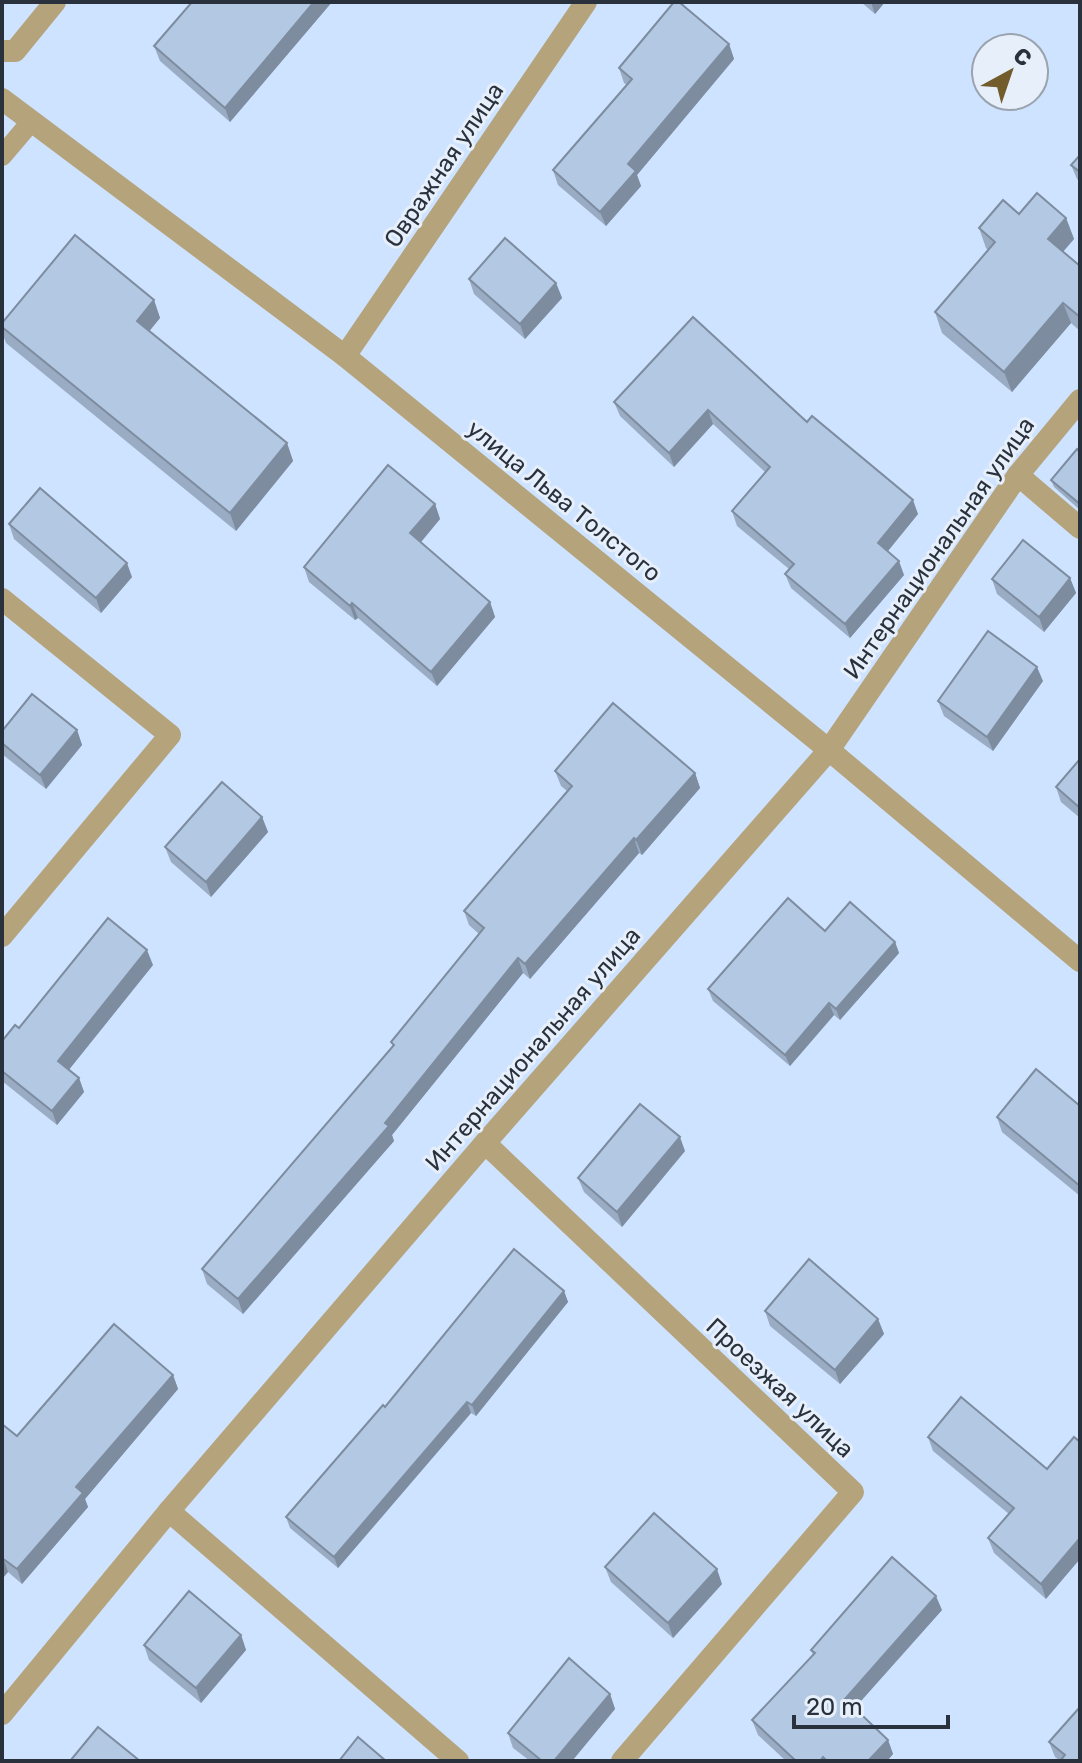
<svg xmlns="http://www.w3.org/2000/svg" width="1082" height="1763" viewBox="0 0 1082 1763" font-family="Rubik,sans-serif">
	<style>
		.lines { fill: none; stroke-linecap: round; stroke-linejoin: round }
		.service { stroke: #b5a37c; stroke-width: 20 }
		.minor { stroke: #b5a37c; stroke-width: 22 }
		.wall { fill: #9aacc3 }
		.shaded-wall { fill: #7d8c9f }
		.building { fill: #b3c8e3; stroke: #7d8c9f; stroke-width: 2 }
		.labels { text-anchor: middle; dominant-baseline: central; stroke-width: 6; stroke-linejoin: round; paint-order: stroke }
		.street-label { font-size: 24px; fill: #29323c; stroke: #e7effb }
	</style>
	<rect width="100%" height="100%" fill="#cee3ff"/>
	<g class="lines">
		<polyline class="service" points="2,156 30,123"/>
		<g class="minor">
			<polyline points="2,51 15,51 55,2"/>
			<polyline points="2,99 345,356 829,750 1080,961"/>
			<polyline points="345,356 586,2"/>
			<polyline points="1018,475 1080,528"/>
			<polyline points="2,599 170,735 2,936"/>
			<polyline points="485,1143 853,1492 622,1761"/>
			<polyline points="169,1511 458,1761"/>
			<polyline points="2,1714 169,1511 485,1143 829,750 1018,475 1080,400"/>
		</g>
	</g>
	<g class="wall">
		<polygon points="192,2 332,2 230,122 160,61 154,46"/>
		<polygon points="861,2 885,2 875,14"/>
		<polygon points="729,44 734,59 637,175 641,186 606,226 558,185 553,170 627,85 624,83 619,68"/>
		<polygon points="1080,155 1080,182 1077,179 1071,165"/>
		<polygon points="1019,214 1066,218 1074,239 1063,251 1080,266 1080,331 1071,323 1012,392 942,333 935,312 988,250 986,248 979,228"/>
		<polygon points="469,279 556,283 562,298 525,339 474,294"/>
		<polygon points="154,300 160,318 149,331 287,443 293,461 236,531 6,343 2,332 2,323"/>
		<polygon points="693,317 807,422 918,514 888,551 904,575 850,638 791,588 785,574 789,569 737,526 732,511 765,472 713,424 674,467 620,416 614,402"/>
		<polygon points="1080,452 1080,510 1054,487 1051,480"/>
		<polygon points="435,504 440,519 421,542 490,602 495,617 437,686 358,618 355,620 309,582 304,567"/>
		<polygon points="9,524 132,577 101,613 14,539"/>
		<polygon points="1070,578 1076,593 1044,632 997,594 992,579"/>
		<polygon points="1043,681 993,751 944,716 938,701"/>
		<polygon points="77,730 82,745 46,789 2,754 2,731"/>
		<polygon points="1080,759 1080,818 1061,802 1056,787"/>
		<polygon points="555,771 695,773 700,788 642,855 639,853 530,979 523,973 392,1135 394,1141 243,1314 207,1284 202,1269 393,1047 391,1042 479,934 469,925 464,911 567,791 561,786"/>
		<polygon points="262,817 268,832 211,897 171,862 165,847"/>
		<polygon points="825,931 895,942 899,953 840,1020 834,1015 790,1066 713,1001 708,989"/>
		<polygon points="153,965 69,1069 79,1078 84,1092 57,1125 2,1081 2,1041 19,1028"/>
		<polygon points="1080,1106 1080,1196 1002,1132 997,1117"/>
		<polygon points="685,1151 622,1227 584,1192 578,1178"/>
		<polygon points="564,1291 568,1302 476,1416 471,1413 338,1568 290,1528 286,1517 385,1407"/>
		<polygon points="765,1311 878,1319 884,1334 840,1384 770,1326"/>
		<polygon points="173,1375 178,1389 85,1499 88,1507 22,1584 8,1572 2,1579 2,1424 17,1436"/>
		<polygon points="928,1437 1047,1469 1046,1599 994,1553 988,1538 1009,1514 933,1451"/>
		<polygon points="605,1567 722,1584 673,1638 611,1582"/>
		<polygon points="942,1610 855,1708 888,1740 893,1754 887,1761 786,1761 758,1735 752,1720 813,1655 811,1650"/>
		<polygon points="241,1635 246,1650 201,1703 149,1660 144,1645"/>
		<polygon points="610,1694 615,1709 572,1761 530,1761 513,1748 508,1733"/>
		<polygon points="1049,1742 1080,1761 1060,1761 1055,1757"/>
	</g>
	<g class="shaded-wall">
		<polygon points="314,2 332,2 230,122 225,108"/>
		<polygon points="871,2 885,2 875,14"/>
		<polygon points="729,44 734,59 637,175 641,186 606,226 600,212 628,164"/>
		<polygon points="1066,218 1074,239 1056,260 1048,239"/>
		<polygon points="556,283 562,298 525,339 520,324"/>
		<polygon points="154,300 160,318 143,339 137,321"/>
		<polygon points="1063,303 1071,323 1012,392 1004,372"/>
		<polygon points="708,410 713,424 674,467 669,453"/>
		<polygon points="287,443 293,461 236,531 230,513"/>
		<polygon points="913,500 918,514 883,557 878,543"/>
		<polygon points="435,504 440,519 416,548 410,533"/>
		<polygon points="899,561 904,575 850,638 845,624"/>
		<polygon points="127,563 132,577 101,613 96,598"/>
		<polygon points="1070,578 1076,593 1044,632 1039,617"/>
		<polygon points="490,602 495,617 437,686 431,672"/>
		<polygon points="352,603 358,618 355,620 350,606"/>
		<polygon points="1037,667 1043,681 993,751 987,737"/>
		<polygon points="77,730 82,745 46,789 40,775"/>
		<polygon points="695,773 700,788 642,855 636,840"/>
		<polygon points="262,817 268,832 211,897 206,882"/>
		<polygon points="634,838 639,853 530,979 525,964"/>
		<polygon points="895,942 899,953 840,1020 836,1009"/>
		<polygon points="147,950 153,965 64,1076 58,1061"/>
		<polygon points="518,958 523,973 392,1135 394,1141 243,1314 238,1299 385,1123"/>
		<polygon points="829,1003 834,1015 790,1066 785,1055"/>
		<polygon points="79,1078 84,1092 57,1125 52,1111"/>
		<polygon points="680,1137 685,1151 622,1227 617,1212"/>
		<polygon points="564,1291 568,1302 476,1416 472,1405"/>
		<polygon points="878,1319 884,1334 840,1384 835,1370"/>
		<polygon points="173,1375 178,1389 85,1499 88,1507 22,1584 17,1569 76,1487"/>
		<polygon points="467,1402 471,1413 338,1568 334,1557"/>
		<polygon points="1080,1538 1080,1559 1046,1599 1041,1584"/>
		<polygon points="3,1557 8,1572 2,1579 2,1558"/>
		<polygon points="717,1569 722,1584 673,1638 668,1623"/>
		<polygon points="936,1596 942,1610 850,1713 845,1699"/>
		<polygon points="241,1635 246,1650 201,1703 196,1688"/>
		<polygon points="610,1694 615,1709 572,1761 554,1761"/>
		<polygon points="888,1740 893,1754 887,1761 868,1761"/>
	</g>
	<g class="building">
		<polygon points="192,2 314,2 225,108 154,46"/>
		<polygon points="674,2 679,2 729,44 628,164 636,171 600,212 553,170 632,79 619,68"/>
		<polygon points="1080,155 1080,172 1071,165"/>
		<polygon points="1037,193 1066,218 1048,239 1080,266 1080,317 1063,303 1004,372 935,312 995,242 979,228 1003,200 1019,214"/>
		<polygon points="75,235 154,300 137,321 287,443 230,513 2,327 2,323"/>
		<polygon points="505,238 556,283 520,324 469,279"/>
		<polygon points="693,317 807,422 812,416 913,500 878,543 899,561 845,624 785,574 794,564 732,511 770,467 708,410 669,453 614,402"/>
		<polygon points="1077,449 1080,452 1080,504 1051,480"/>
		<polygon points="388,465 435,504 410,533 490,602 431,672 352,603 350,606 304,567"/>
		<polygon points="40,488 127,563 96,598 9,524"/>
		<polygon points="1023,540 1070,578 1039,617 992,579"/>
		<polygon points="988,631 1037,667 987,737 938,701"/>
		<polygon points="32,694 77,730 40,775 2,743 2,731"/>
		<polygon points="613,703 695,773 636,840 634,838 525,964 518,958 385,1123 389,1126 238,1299 202,1269 394,1045 391,1042 484,928 464,911 572,786 555,771"/>
		<polygon points="1080,759 1080,808 1056,787"/>
		<polygon points="222,782 262,817 206,882 165,847"/>
		<polygon points="788,898 825,931 850,902 895,942 836,1009 829,1003 785,1055 708,989"/>
		<polygon points="108,918 147,950 58,1061 79,1078 52,1111 2,1071 2,1041 15,1025 19,1028"/>
		<polygon points="1036,1069 1080,1106 1080,1186 997,1117"/>
		<polygon points="640,1104 680,1137 617,1212 578,1178"/>
		<polygon points="514,1249 564,1291 472,1405 467,1402 334,1557 286,1517 383,1405 385,1407"/>
		<polygon points="809,1259 878,1319 835,1370 765,1311"/>
		<polygon points="114,1324 173,1375 76,1487 83,1493 17,1569 2,1558 2,1424 17,1436"/>
		<polygon points="961,1397 1047,1469 1074,1437 1080,1442 1080,1538 1041,1584 988,1538 1014,1508 928,1437"/>
		<polygon points="654,1513 717,1569 668,1623 605,1567"/>
		<polygon points="892,1557 936,1596 845,1699 888,1740 868,1761 827,1761 823,1757 820,1761 796,1761 752,1720 815,1653 811,1650"/>
		<polygon points="189,1591 241,1635 196,1688 144,1645"/>
		<polygon points="569,1658 610,1694 554,1761 542,1761 508,1733"/>
		<polygon points="1080,1707 1080,1761 1060,1761 1065,1755 1049,1742"/>
		<polygon points="98,1727 140,1761 70,1761"/>
		<polygon points="358,1737 386,1761 339,1761"/>
	</g>
	<g class="labels">
		<g class="street-label">
			<text transform="translate(444 165) rotate(-56)">Овражная улица</text>
			<text transform="translate(564 501) rotate(39)">улица Льва Толстого</text>
			<text transform="translate(939 548) rotate(-55)">Интернациональная улица</text>
			<text transform="translate(533 1049) rotate(-49)">Интернациональная улица</text>
			<text transform="translate(780 1388) rotate(43)">Проезжая улица</text>
		</g>
	</g>
	<rect width="1082" height="1763" fill="none" stroke="#29323c" stroke-width="8"/>
	<g transform="translate(1010 72) rotate(40)"><circle r="38" fill="#e7effb" stroke="#9ba3af" stroke-width="2"/>
	<path d="M0-6L14 30L0 20L-14 30Z" fill="#725c2c"/>
	<text y="-12" font-size="22" font-weight="bold" text-anchor="middle" fill="#29323c">С</text>
	</g>
	<path d="M794 1715v12h154v-12" fill="none" stroke="#29323c" stroke-width="4"/>
	<text x="806" y="1715" font-size="24" fill="#29323c" stroke="#e7effb" stroke-width="6" paint-order="stroke">20 m</text>
</svg>
